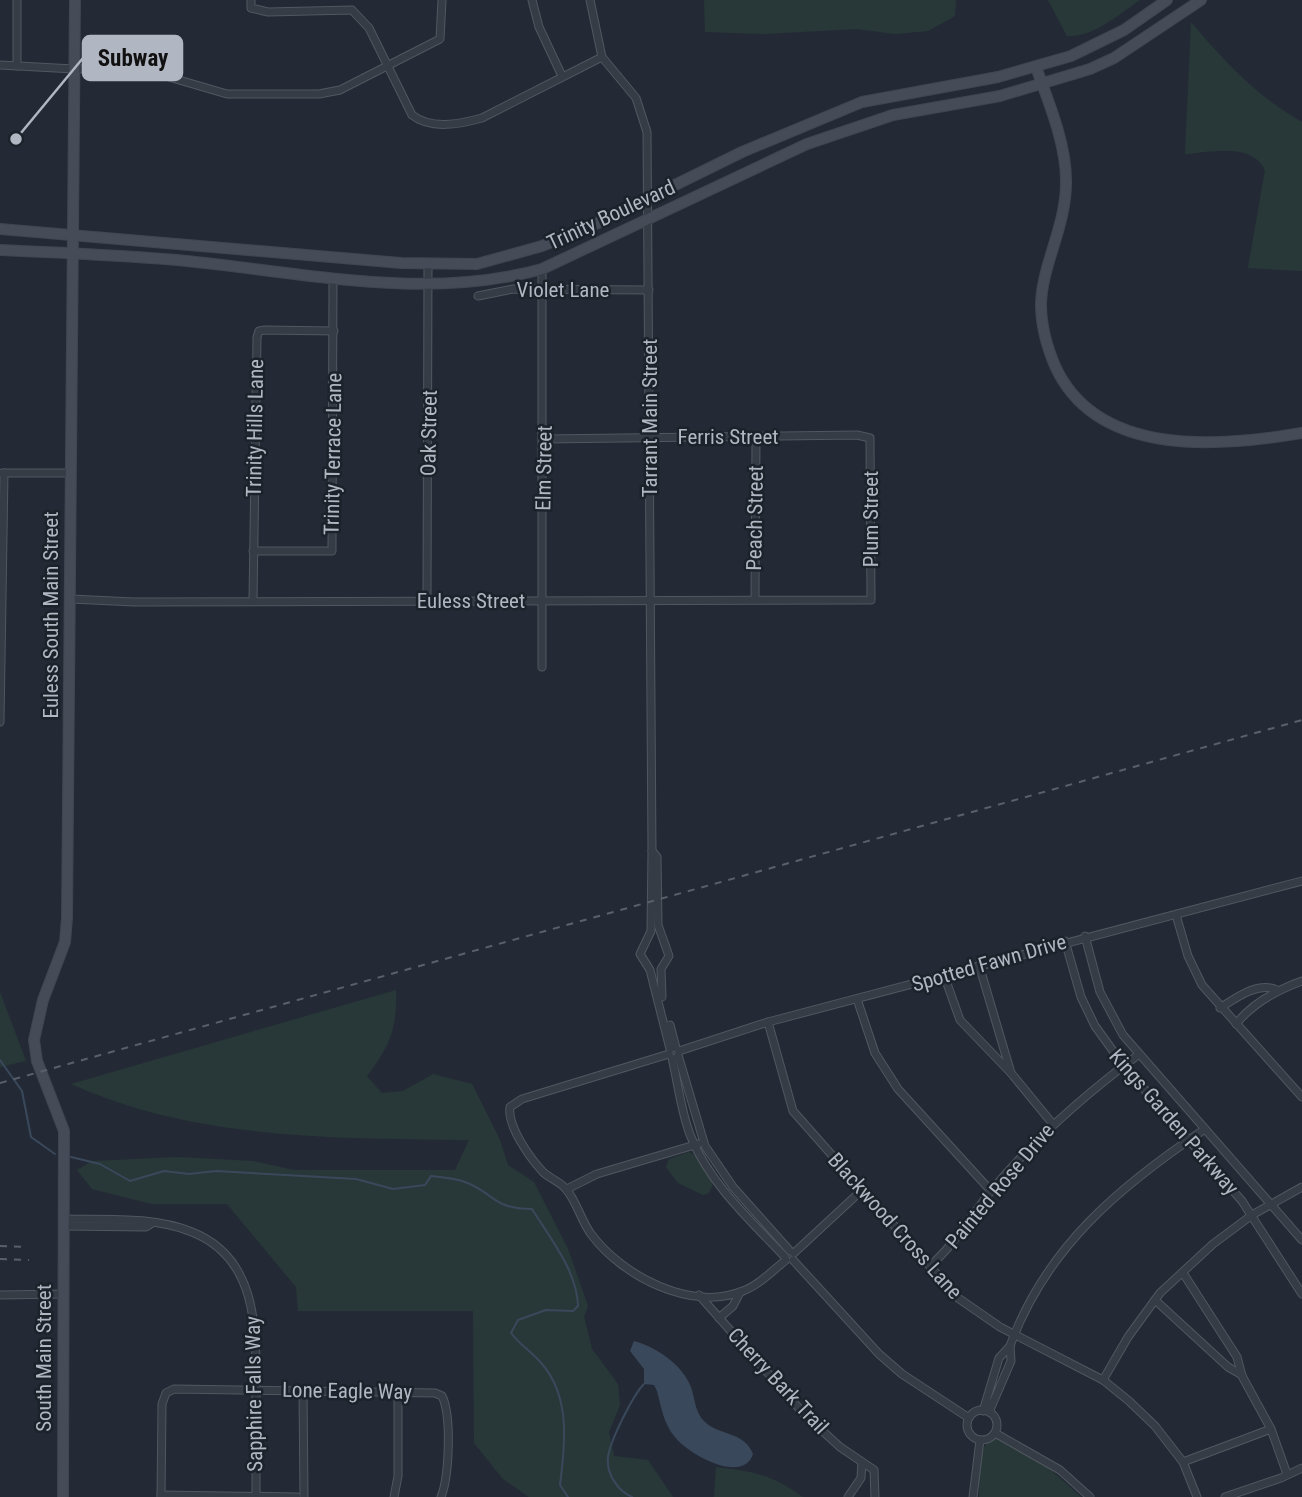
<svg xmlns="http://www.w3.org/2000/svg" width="1302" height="1497" viewBox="0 0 1302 1497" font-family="'Roboto Condensed',sans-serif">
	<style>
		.green { fill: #283838 }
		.water { fill: #3a485c }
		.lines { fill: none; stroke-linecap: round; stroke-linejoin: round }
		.stream { stroke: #3a485c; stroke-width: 2 }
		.street-casing { stroke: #515760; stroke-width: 9 }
		.secondary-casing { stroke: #40454f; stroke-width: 12 }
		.street { stroke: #363c46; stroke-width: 7 }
		.secondary { stroke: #454c58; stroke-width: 10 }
		.rail { stroke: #59606c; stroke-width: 2; stroke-dasharray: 7 7; stroke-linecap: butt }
		.labels { text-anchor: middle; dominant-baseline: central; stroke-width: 5; stroke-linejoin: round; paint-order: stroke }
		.street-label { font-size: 21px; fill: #b1b7c2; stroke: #1c222a }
		.leader { fill: none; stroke: #b1b7c2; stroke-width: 2.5 }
		.callout-dot { fill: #b1b7c2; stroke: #1c222a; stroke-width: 2.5 }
		.callout { fill: #b1b7c2; stroke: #b1b7c2; stroke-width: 2.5 }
		.callout-label { font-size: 23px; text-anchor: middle; font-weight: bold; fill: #111 }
	</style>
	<rect width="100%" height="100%" fill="#232a35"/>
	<g class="green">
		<polygon points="704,0 956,0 955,16 928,31 895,34 857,29 765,34 705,32"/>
		<path d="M1048,0h92c-21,14 -47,38 -73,36z"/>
		<path d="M1191,22c33,39 66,75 111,100v149l-54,-3 17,-98c-13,-28 -55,-18 -80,-16z"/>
		<path d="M396,990c1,39 -6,56 -29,86l15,17 21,-2 30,-17 39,10 28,56 8,25 26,17 34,67 20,57 -4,11 8,32 26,35 2,21 -11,27 5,24 34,4 25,37h-144l-26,-18 -29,-36 -1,-132h-175l-2,-24 -69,-83h-75l-60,-15 -15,-19 15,-9 86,-4 75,4 41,9h161l14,-30c-134,-2 -274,0 -398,-56z"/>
		<polygon points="0,992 26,1061 0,1067"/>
		<path d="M689,1152c11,4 20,21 24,32l-4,9 -6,2 -25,-12 -12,-16 3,-8z"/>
		<path d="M995,1438l47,24 39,35h-102c1,-16 -5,-52 16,-59z"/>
		<path d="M716,1467c40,5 53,7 87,30h-89z"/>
	</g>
	<path class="water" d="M634,1341c22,6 48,23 57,46 4,12 4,26 14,35 15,14 39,9 48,32 -10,31 -65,0 -78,-17 -11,-12 -14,-31 -18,-46l-3,-6 -10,-1v-15l-14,-18z"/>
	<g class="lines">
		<g class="stream">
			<polyline points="0,1060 22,1091 31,1137 55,1154"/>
			<path d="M71,1157l29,7 30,17 34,-10 25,3 27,-3 140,8 37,10 32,-4 6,-9c10,1 23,2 34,6 30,11 27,27 67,27 18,29 45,62 46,97l-5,5 -27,-1 -28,10 -7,13c9,12 21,19 31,31 29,33 23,82 18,121l8,12"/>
			<path d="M632,1497c-14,-6 -26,-23 -24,-40 2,-16 25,-62 36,-73"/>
		</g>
		<g class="street-casing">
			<g id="street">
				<polyline points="17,0 17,66"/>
				<path d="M251,0v8l17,4 84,-2 17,18 43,87c19,15 48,9 70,3l120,-61"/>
				<polyline points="532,0 539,27 562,76"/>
				<polyline points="590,0 602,57 636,98 647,132 652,851 651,931 640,954 650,970 670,1049"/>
				<polyline points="0,65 74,69 138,68 227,94 319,94 340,90 440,39 442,0"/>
				<polyline points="478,296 513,289 649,290"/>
				<polyline points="2,473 71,473"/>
				<polyline points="253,551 332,551 333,278"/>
				<polyline points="755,598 756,438"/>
				<polyline points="71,599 134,602 871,600 870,438 857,435 544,439"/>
				<polyline points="253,600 257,337 259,331 265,330 334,331"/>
				<polyline points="427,601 428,265"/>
				<polyline points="542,667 542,269"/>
				<polyline points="0,722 4,473"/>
				<polyline points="652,851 657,857 658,925 669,956 661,969 662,997"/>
				<polyline points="1176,915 1188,956 1202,985 1302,1097"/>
				<polyline points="1085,936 1100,992 1123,1035 1302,1240"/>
				<polyline points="1065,941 1081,997 1095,1026 1124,1066 1242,1201 1302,1294"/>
				<polyline points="944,975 960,1020 1011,1073 979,965"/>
				<polyline points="857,999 875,1053 898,1089 991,1191"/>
				<path d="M1220,1008c16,-10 38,-27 57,-18"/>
				<polyline points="768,1022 793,1111 958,1298 1000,1327 1103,1380 1129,1401 1155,1426 1183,1462 1197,1497"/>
				<path d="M1236,1024c16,-20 41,-34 66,-43"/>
				<polyline points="670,1025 676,1048"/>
				<polyline points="679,1051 768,1022 1302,881"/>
				<path d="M669,1054l-147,45 -12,8c-3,19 20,51 33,65 6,6 16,9 22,16 11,11 16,33 26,46 31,42 100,78 152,57 16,-6 29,-20 43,-31"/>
				<polyline points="678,1055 705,1146 733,1187 790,1251"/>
				<path d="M672,1058c6,25 9,55 19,79 19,47 60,84 94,120"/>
				<polyline points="1011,1073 1052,1123"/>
				<polyline points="567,1189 597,1174 698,1144"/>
				<path d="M65,1219c41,1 88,-3 127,13 68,27 64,102 64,162 0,34 0,68 0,102"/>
				<polyline points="65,1226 146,1227 151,1224"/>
				<polyline points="794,1253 862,1190"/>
				<polyline points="793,1260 879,1354 902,1374 969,1418"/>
				<path d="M930,1266c24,-21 41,-50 61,-75 44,-53 92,-95 147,-136"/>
				<polyline points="1183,1273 1237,1357 1242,1376 1271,1429 1287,1474"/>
				<polyline points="0,1295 64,1294"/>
				<polyline points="699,1295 804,1414 840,1447 874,1470 875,1497"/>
				<polyline points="1155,1300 1228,1367 1242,1375"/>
				<polyline points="719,1318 733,1306 740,1292"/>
				<path d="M1010,1346c36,-99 110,-160 195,-217"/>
				<polyline points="1103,1380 1128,1337 1160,1293 1213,1244 1252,1215 1302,1187"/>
				<polyline points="303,1390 304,1497"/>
				<circle cx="982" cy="1425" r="15"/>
				<polyline points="983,1411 999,1358 1010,1346 1011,1361 989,1412"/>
				<polyline points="995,1433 1060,1470 1090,1497"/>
				<polyline points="1183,1462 1271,1429"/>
				<polyline points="161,1495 297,1497"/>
				<path d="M161,1497l1,-93 4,-11 8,-4 261,4 7,3c10,20 7,81 -1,101"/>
				<polyline points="394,1497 398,1476 398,1392"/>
				<polyline points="848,1497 861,1478 862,1462"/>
				<polyline points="973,1497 980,1440"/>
				<polyline points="1225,1497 1281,1478 1302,1468"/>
			</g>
		</g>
		<g class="secondary-casing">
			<g id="secondary">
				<path d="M1036,67c12,34 30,76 30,113 1,45 -24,84 -25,124 0,21 6,43 14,62 42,92 164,81 247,67"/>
				<polyline points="0,229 401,263 477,264 542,246 598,223 742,152 862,102 998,77 1071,56 1124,30 1167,0"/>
				<path d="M0,250c62,3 125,5 187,11 119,12 238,40 355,8l265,-125 86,-29 107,-19 90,-27 24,-11 87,-58"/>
				<polyline points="63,1497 64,1131 37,1061 34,1040 43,1000 65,942 67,918 75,0"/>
			</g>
		</g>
		<use href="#street" class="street"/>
		<use href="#secondary" class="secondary"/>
		<g class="rail">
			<polyline points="0,1083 1302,720"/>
			<polyline points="0,1246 28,1247"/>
			<polyline points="0,1259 29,1260"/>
		</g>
	</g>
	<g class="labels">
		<g class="street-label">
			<text transform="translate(611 215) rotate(-25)">Trinity Boulevard</text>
			<text x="563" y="290">Violet Lane</text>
			<text transform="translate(650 418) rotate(-90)">Tarrant Main Street</text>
			<text transform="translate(255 428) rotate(-89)">Trinity Hills Lane</text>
			<text transform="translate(429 433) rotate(-89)">Oak Street</text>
			<text x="728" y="437">Ferris Street</text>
			<text transform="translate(333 454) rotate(-89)">Trinity Terrace Lane</text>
			<text transform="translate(544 468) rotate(-89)">Elm Street</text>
			<text transform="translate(755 518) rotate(-89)">Peach Street</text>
			<text transform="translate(871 519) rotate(-90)">Plum Street</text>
			<text x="471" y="601">Euless Street</text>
			<text transform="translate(51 615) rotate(-90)">Euless South Main Street</text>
			<text transform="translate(989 963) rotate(-16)">Spotted Fawn Drive</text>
			<text transform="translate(1174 1122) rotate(49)">Kings Garden Parkway</text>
			<text transform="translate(1000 1186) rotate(-50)">Painted Rose Drive</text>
			<text transform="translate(895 1226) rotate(48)">Blackwood Cross Lane</text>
			<text transform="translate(44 1358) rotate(-90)">South Main Street</text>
			<text transform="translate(778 1381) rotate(47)">Cherry Bark Trail</text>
			<text transform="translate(347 1391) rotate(1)">Lone Eagle Way</text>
			<text transform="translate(254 1394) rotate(-91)">Sapphire Falls Way</text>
		</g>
	</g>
	<path class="leader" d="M16 139L83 58"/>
	<circle class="callout-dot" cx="16" cy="139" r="7"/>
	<rect class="callout" x="83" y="36" width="99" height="44" rx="7"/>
	<g class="callout-label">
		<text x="133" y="66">Subway</text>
	</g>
</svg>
